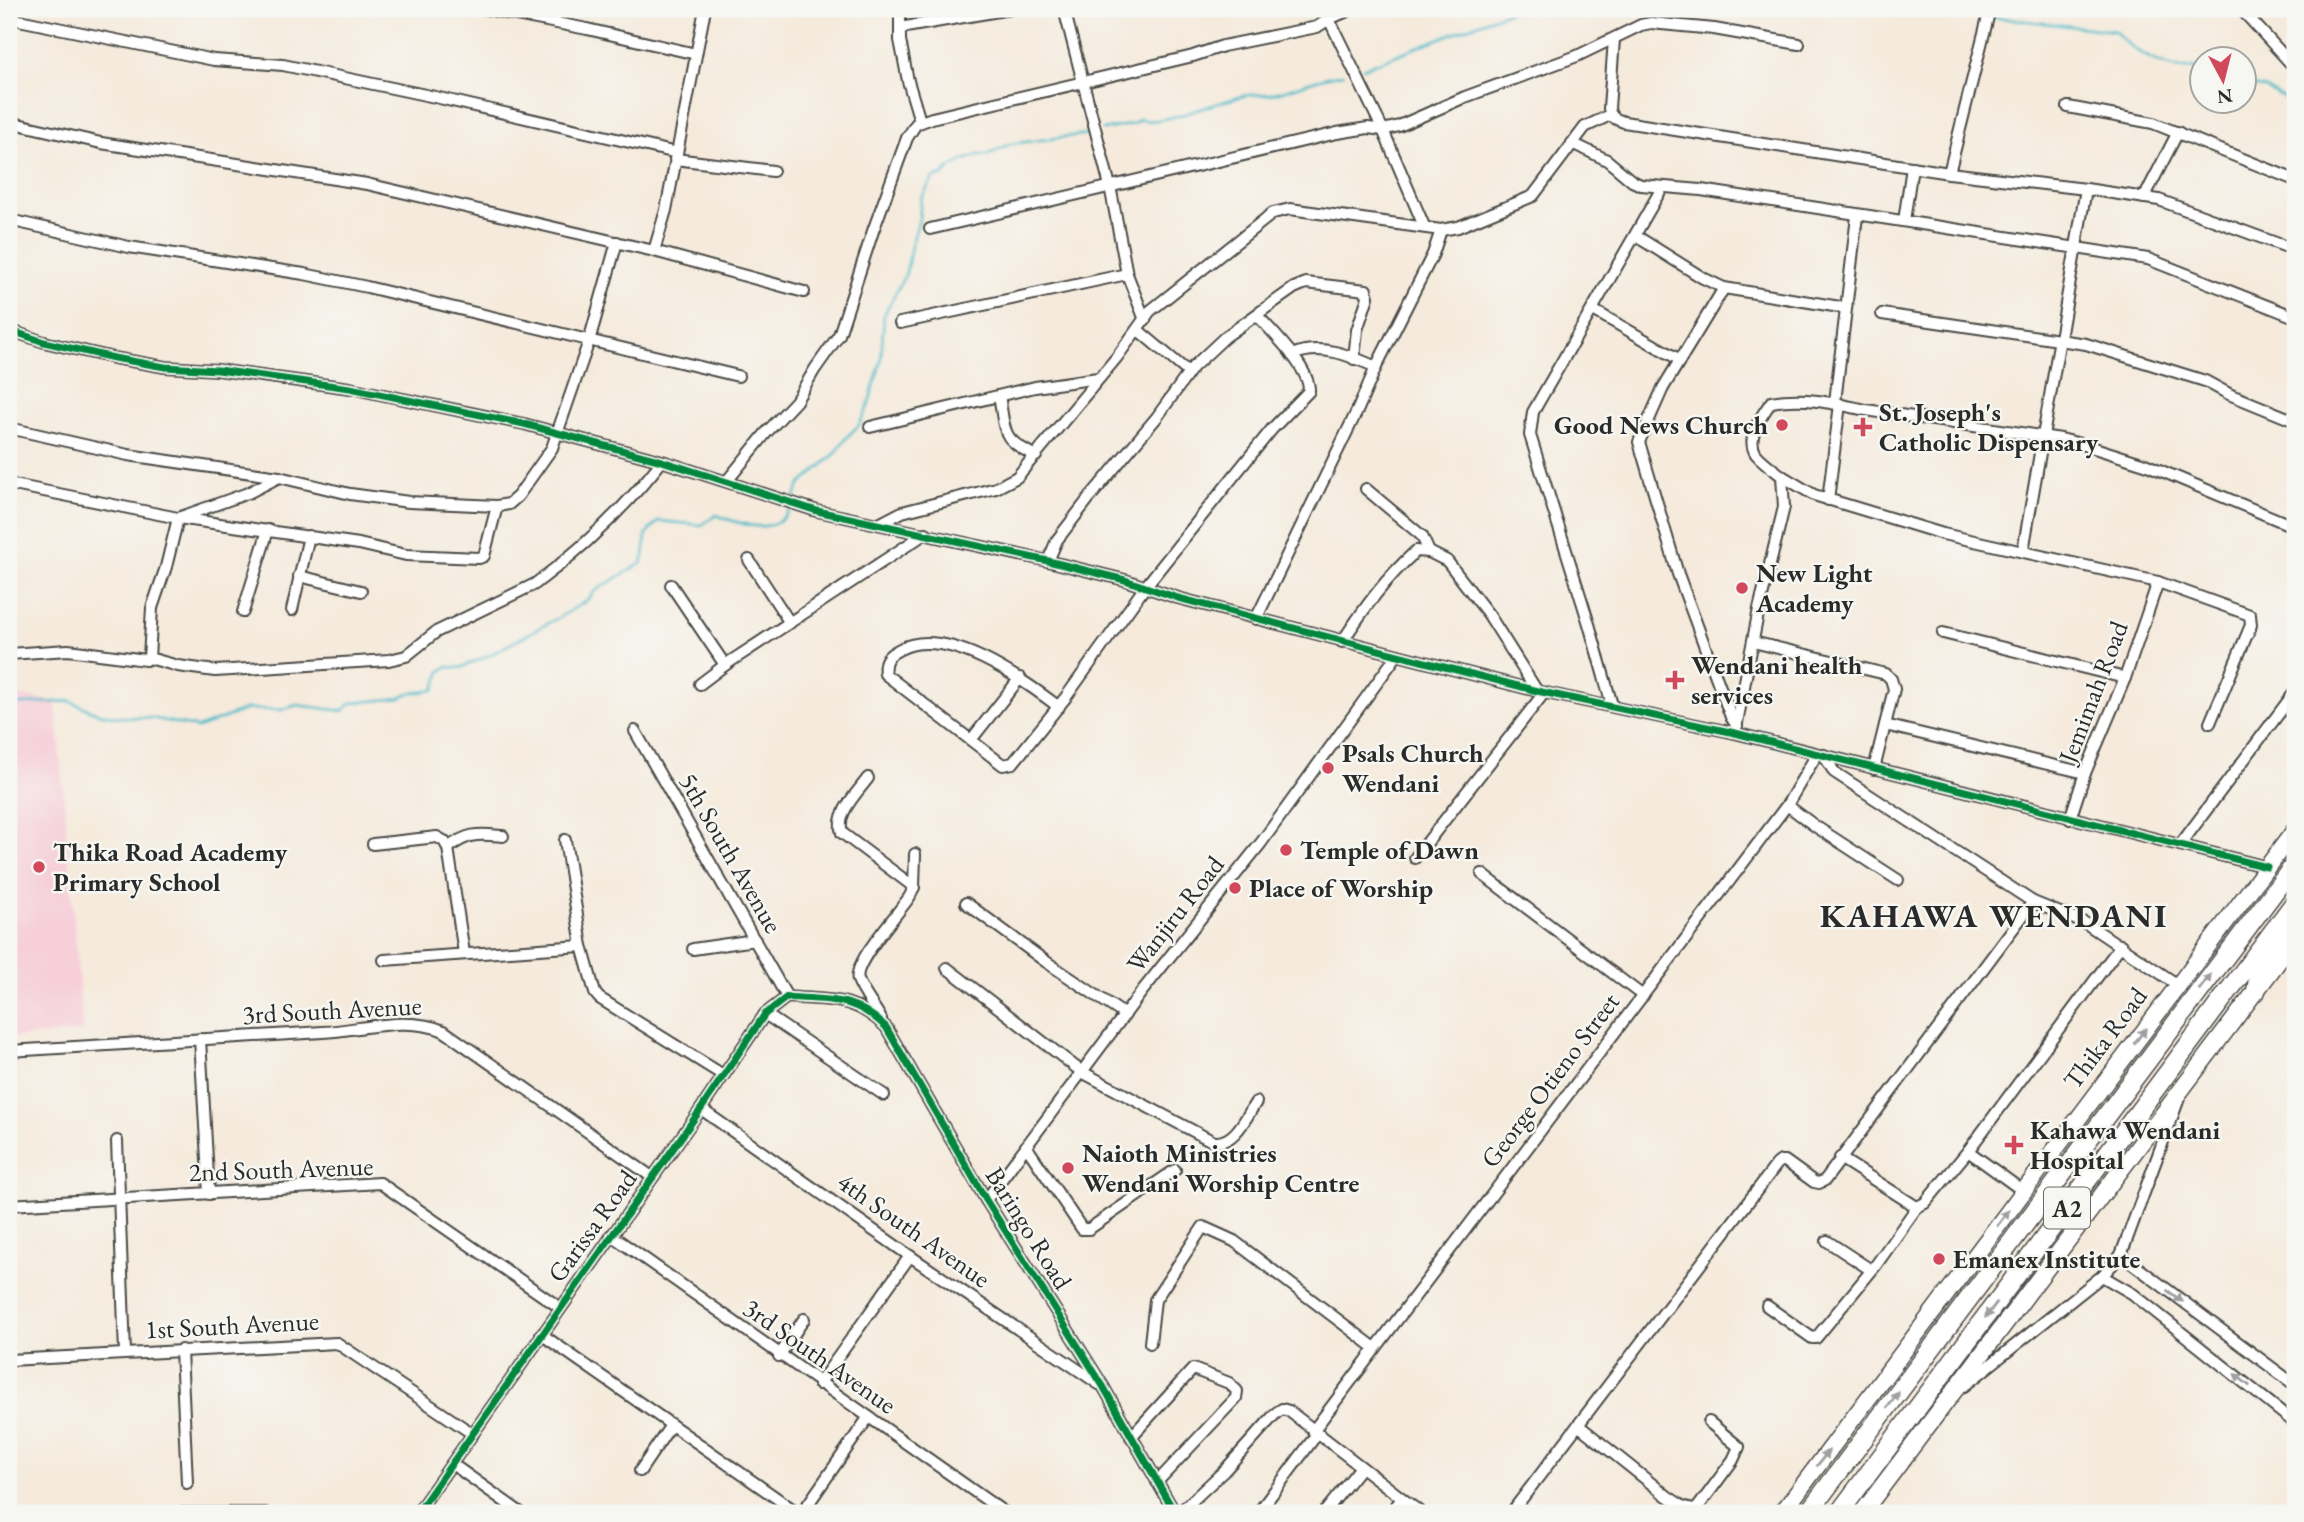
<svg xmlns="http://www.w3.org/2000/svg" width="2304" height="1522" viewBox="0 0 2304 1522" font-family="'EB Garamond',serif">
	<style>
		.built { fill: #f6cfd9 }
		.lines { fill: none; stroke-linecap: round; stroke-linejoin: round }
		.stream { stroke: #4fbbcb; stroke-width: 2.5 }
		.minor-casing { stroke: #494845; stroke-width: 14 }
		.secondary-casing { stroke: #494845; stroke-width: 19 }
		.trunk-casing { stroke: #494845; stroke-width: 21 }
		.minor { stroke: #fff; stroke-width: 10 }
		.secondary { stroke: #fff; stroke-width: 16 }
		.trunk { stroke: #fff; stroke-width: 18 }
		.cycleway-casing { stroke: #f6f6f2; stroke-width: 11 }
		.cycleway { stroke: #00873e; stroke-width: 7 }
		.oneway { fill: #a0a0a0 }
		.poi-dot { fill: #d1495b; stroke: #f6f6f2; stroke-width: 2.5 }
		.labels { text-anchor: middle; dominant-baseline: central; stroke-width: 5; stroke-linejoin: round; paint-order: stroke }
		.shield { fill: #f6f6f2; stroke: #686867; stroke-width: 2 }
		.shield-label { font-size: 24px; font-weight: bold; fill: #2b2b2b }
		.poi-label { font-size: 26px; font-weight: bold; fill: #2b2b2b; stroke: #f6f6f2; text-anchor: start }
		.street-label { font-size: 26px; fill: #2b2b2b; stroke: #f6f6f2 }
		.district-label { font-size: 33px; font-weight: bold; letter-spacing: 2px; fill: #2b2b2b; stroke: #f6f6f2 }
	</style>
	<rect width="100%" height="100%" fill="#f6f6f2"/>
	<filter id="ink" filterUnits="userSpaceOnUse"><feTurbulence type="fractalNoise" baseFrequency=".0143" numOctaves="2"/><feDisplacementMap in="SourceGraphic" scale="14" xChannelSelector="R" yChannelSelector="G"/><feConvolveMatrix kernelMatrix="1 2 1 2 8 2 1 2 1" color-interpolation-filters="sRGB"/></filter>
	<filter id="wash" filterUnits="userSpaceOnUse"><feTurbulence type="fractalNoise" baseFrequency=".00686" numOctaves="4" result="noise"/><feDisplacementMap in="SourceGraphic" scale="28" xChannelSelector="R" yChannelSelector="G"/><feGaussianBlur stdDeviation="1.57" result="paint"/><feColorMatrix in="noise" values="0 0 0 0 0 0 0 0 0 0 0 0 0 0 0 0 0 1.4 0 .05"/><feComposite in="paint" operator="in"/></filter>
	<g filter="url(#wash)">
		<rect width="100%" height="100%" fill="#f5eadb"/>
		<polygon class="built" points="9,693 56,702 83,1032 9,1038"/>
		<g class="lines">
			<g class="stream">
				<polyline points="1971,9 1980,19"/>
				<path d="M1992,17l123,14c15,19 46,36 70,38 6,0 12,-1 17,0"/>
				<polyline points="1363,68 1516,9"/>
				<polyline points="2244,85 2265,88 2295,104"/>
				<path d="M1103,130l30,-6 7,-5c19,9 85,-21 109,-24 8,-1 15,0 22,-1 26,-6 45,-17 73,-20"/>
				<polyline points="793,501 800,485 836,453 846,438 859,425 868,407 881,361 884,315 906,273 911,246 919,220 921,199 933,178 943,175 951,167 965,160 978,155 987,155 1010,144 1088,134"/>
				<path d="M9,705l61,-4 27,12 22,4 33,1 46,10 49,-19 34,1 16,-5 46,6 8,-8 50,-5 5,-4 28,-4 7,-19 6,-4 13,1 28,-12 77,-42 21,-13 9,-10 47,-28c9,-24 -6,-22 17,-42l43,4 14,-10c25,9 59,23 74,-7"/>
			</g>
		</g>
	</g>
	<g filter="url(#ink)">
		<g class="lines">
			<g class="minor-casing">
				<g id="minor">
					<polyline points="485,9 587,29 696,54"/>
					<polyline points="897,9 900,12 900,40 908,81 920,121"/>
					<polyline points="1064,9 1110,186 1127,274 1145,320"/>
					<polyline points="1324,9 1383,130 1424,226"/>
					<polyline points="2241,9 2295,68"/>
					<polyline points="9,18 214,60 283,65 435,97 677,153"/>
					<polyline points="900,28 1010,9"/>
					<path d="M1614,39l-5,69c1,10 7,11 15,14l325,51 137,16 73,11 136,50"/>
					<polyline points="2068,107 2153,123 2295,180"/>
					<polyline points="9,122 101,143 367,184 654,251 804,292"/>
					<polyline points="1572,143 1607,160 1632,181 1641,185 1701,190 2148,259 2295,317"/>
					<polyline points="675,159 773,171"/>
					<polyline points="1949,173 1990,9"/>
					<polyline points="2144,198 2178,132"/>
					<polyline points="9,220 129,247 304,274 367,287 738,376"/>
					<polyline points="1904,221 1912,167"/>
					<polyline points="930,229 1337,133 1368,128 1383,130 1399,126 1465,97 1577,56 1641,25 1651,23 1714,29 1799,44"/>
					<polyline points="1636,236 1703,278 1724,288 1846,308"/>
					<polyline points="654,251 666,210 705,9"/>
					<polyline points="1724,288 1663,388 1639,442 1678,574 1731,717 1737,726"/>
					<polyline points="1593,310 1680,360"/>
					<polyline points="1882,314 2086,344 2205,381 2229,394 2295,421"/>
					<polyline points="900,323 1127,274"/>
					<polyline points="9,330 44,342 114,358 165,367 218,370 350,388 524,424 662,461 817,511 1048,561 1125,580 1178,598 1537,691 1735,733 2267,867"/>
					<polyline points="1138,330 1188,372"/>
					<polyline points="1376,367 1433,254 1441,230"/>
					<path d="M999,396c7,37 1,42 37,60"/>
					<polyline points="1835,402 1857,216"/>
					<polyline points="870,427 1035,387 1098,378"/>
					<polyline points="9,428 128,455 279,477 350,494 409,502 497,506 509,504 518,496 552,448 589,341 617,242"/>
					<polyline points="1782,476 1814,495 1943,534 2158,582 2250,615 2251,625 2210,723"/>
					<polyline points="727,481 766,433 796,401 815,369 839,335 873,231 907,138 916,124 932,118 1193,56 1223,46 1317,27 1329,19 1352,9"/>
					<polyline points="9,484 178,518 359,544 406,555 479,558 484,556 497,506"/>
					<polyline points="1366,489 1422,536 1429,552"/>
					<polyline points="1828,500 1840,404"/>
					<polyline points="881,523 902,512 996,488 1017,477 1117,357 1150,311 1273,213 1290,209 1441,230 1458,227 1533,196 1585,127 1610,115"/>
					<polyline points="2023,551 2086,189"/>
					<polyline points="749,560 790,623"/>
					<polyline points="1048,561 1057,540 1090,497 1157,417 1193,367 1225,337 1294,288 1306,283 1366,290 1368,297 1357,330 1354,359"/>
					<polyline points="299,576 361,591"/>
					<polyline points="671,585 725,665"/>
					<polyline points="292,610 309,536"/>
					<polyline points="243,612 268,530"/>
					<path d="M1256,619l102,-210 18,-42c-27,-12 -55,-24 -84,-12"/>
					<polyline points="1943,633 2125,678"/>
					<path d="M1342,642c23,-35 43,-63 74,-91l13,1 18,9 42,54 48,76"/>
					<polyline points="1753,642 1886,674 1891,679 1894,689 1874,769"/>
					<path d="M9,654l59,-4 78,10 3,-2 29,8 37,5 174,-11 17,-4 30,-24 99,-48c47,-35 90,-76 127,-123"/>
					<polyline points="149,658 152,608 166,567 178,518 248,493 279,477"/>
					<polyline points="700,684 725,665 926,533"/>
					<polyline points="1612,705 1589,624 1530,435 1533,412 1662,188"/>
					<path d="M1059,707c-37,-28 -112,-82 -159,-58 -12,6 -17,11 -15,25l118,91 10,-2 53,-66 79,-110 88,-110 39,-48 37,-38c1,-23 -37,-59 -52,-76"/>
					<polyline points="1885,725 2085,773"/>
					<polyline points="635,731 787,997"/>
					<path d="M1735,733l24,-124 25,-102 -2,-31c-8,-6 -19,-14 -26,-22 -11,-16 6,-39 15,-52 33,-6 63,1 95,8l195,29 27,7 57,18 150,63"/>
					<polyline points="971,740 1020,678"/>
					<polyline points="1824,755 1834,772 2033,902 2087,924 2178,985"/>
					<path d="M868,778c-11,15 -33,36 -26,55l72,54"/>
					<polyline points="1787,805 1815,826 1898,880"/>
					<polyline points="2070,819 2085,773 2125,678 2158,582"/>
					<polyline points="565,840 582,946 595,993 599,998 723,1075"/>
					<polyline points="373,844 437,837 444,841 448,848 464,953"/>
					<polyline points="2180,845 2295,692"/>
					<path d="M448,848c21,-16 30,-14 55,-12"/>
					<polyline points="1415,858 1544,693"/>
					<polyline points="1482,874 1643,996"/>
					<polyline points="966,903 1045,961 1125,1015"/>
					<polyline points="693,949 755,940"/>
					<polyline points="384,960 582,946"/>
					<path d="M947,968l135,104 132,70c21,2 32,-25 42,-40"/>
					<polyline points="765,1014 884,1095"/>
					<path d="M881,1019c-7,-13 -18,-26 -23,-39 -6,-17 42,-68 52,-84l4,-9 1,-33"/>
					<polyline points="200,1039 209,1194"/>
					<path d="M9,1051c104,-7 209,-13 314,-19 39,-2 84,-17 121,-1l208,146"/>
					<polyline points="701,1109 910,1256 1099,1384"/>
					<polyline points="117,1141 125,1353"/>
					<polyline points="1026,1146 1082,1229 1089,1229 1175,1170"/>
					<polyline points="1968,1151 2023,1191"/>
					<polyline points="1840,1158 1912,1204 1917,1207 1925,1203 1968,1151 2121,945"/>
					<polyline points="986,1200 1143,990 1261,843 1397,655"/>
					<polyline points="9,1205 380,1183 559,1307"/>
					<polyline points="611,1235 1005,1513"/>
					<polyline points="1827,1241 1871,1270"/>
					<polyline points="2121,1255 2295,1385"/>
					<polyline points="2102,1276 2133,1294 2295,1423"/>
					<polyline points="1767,1306 1812,1338 1816,1338 1876,1265 1917,1207"/>
					<polyline points="541,1334 798,1513"/>
					<polyline points="1150,1343 1155,1300 1203,1227 1234,1241 1375,1348"/>
					<polyline points="181,1350 187,1483"/>
					<polyline points="779,1356 804,1319"/>
					<polyline points="9,1360 337,1343 473,1434"/>
					<polyline points="819,1384 910,1256"/>
					<polyline points="1964,1386 2102,1276 2121,1255 2178,1101"/>
					<polyline points="1578,1425 1667,1496 1682,1506 1696,1510 1733,1460 1739,1447 1709,1422"/>
					<polyline points="1313,1431 1787,805 1817,754"/>
					<polyline points="1131,1437 1193,1369 1229,1383 1237,1391 1236,1398 1157,1482"/>
					<polyline points="452,1464 521,1513"/>
					<polyline points="640,1471 671,1425"/>
					<polyline points="180,1513 265,1513"/>
					<path d="M417,1513l284,-404 64,-95 22,-17c43,4 65,-2 99,30l100,173 117,186 72,127"/>
					<polyline points="802,1513 868,1418"/>
					<polyline points="1179,1513 1224,1471 1276,1413 1282,1409 1289,1411 1421,1513"/>
					<polyline points="1258,1513 1317,1434"/>
					<polyline points="1324,1513 1361,1467"/>
					<polyline points="1390,1513 1402,1499"/>
					<polyline points="1511,1513 1777,1164 1781,1161 1785,1161 1814,1182 1819,1183 1825,1180 2033,902"/>
				</g>
			</g>
			<g class="secondary-casing">
				<g id="secondary">
					<polyline points="1782,1513 2295,830"/>
					<polyline points="1862,1513 2295,939"/>
				</g>
			</g>
			<g class="trunk-casing">
				<g id="trunk">
					<polyline points="2256,991 2258,979 2286,935 2295,912"/>
					<polyline points="1808,1513 2295,864"/>
					<polyline points="1839,1513 2295,902"/>
				</g>
			</g>
			<use href="#minor" class="minor"/>
			<use href="#secondary" class="secondary"/>
			<use href="#trunk" class="trunk"/>
			<g class="cycleway-casing">
				<g id="cycleway">
					<polyline points="9,330 44,342 114,358 165,367 218,370 350,388 524,424 662,461 817,511 1048,561 1125,580 1178,598 1537,691 1735,733 2267,867"/>
					<path d="M417,1513l284,-404 64,-95 22,-17c43,4 65,-2 99,30l100,173 117,186 72,127"/>
				</g>
			</g>
			<use href="#cycleway" class="cycleway"/>
		</g>
		<defs><path id="oneway-solid" d="M-6-.8H1V-3.2L6.5 0L1 3.2V.8H-6Z" transform="scale(1.75)"/></defs>
		<g class="oneway">
			<use href="#oneway-solid" transform="translate(2205 982) rotate(-53)"/>
			<use href="#oneway-solid" transform="translate(2140 1036) rotate(-52)"/>
			<use href="#oneway-solid" transform="translate(2003 1218) rotate(-53)"/>
			<use href="#oneway-solid" transform="translate(2175 1296) rotate(36)"/>
			<use href="#oneway-solid" transform="translate(1991 1310) rotate(127)"/>
			<use href="#oneway-solid" transform="translate(2242 1380) rotate(-142)"/>
			<use href="#oneway-solid" transform="translate(1893 1400) rotate(-53)"/>
			<use href="#oneway-solid" transform="translate(1823 1458) rotate(-53)"/>
		</g>
	</g>
	<g class="poi-dot">
		<circle cx="1782" cy="425" r="7"/>
		<path d="M1859.5 416.5h7v7h7v7h-7v7h-7v-7h-7v-7h7z"/>
		<circle cx="1742" cy="588" r="7"/>
		<path d="M1671.5 669.5h7v7h7v7h-7v7h-7v-7h-7v-7h7z"/>
		<circle cx="1328" cy="768" r="7"/>
		<circle cx="1286" cy="850" r="7"/>
		<circle cx="39" cy="867" r="7"/>
		<circle cx="1235" cy="888" r="7"/>
		<path d="M2010.5 1134.5h7v7h7v7h-7v7h-7v-7h-7v-7h7z"/>
		<circle cx="1068" cy="1168" r="7"/>
		<circle cx="1939" cy="1259" r="7"/>
	</g>
	<g class="labels">
		<rect class="shield" x="2044" y="1187.5" width="46" height="41" rx="5"/>
		<g class="shield-label">
			<text x="2067" y="1208">A2</text>
		</g>
		<g class="poi-label">
			<text x="1879" y="412">St. Joseph's<tspan x="1879" dy="30">Catholic Dispensary</tspan></text>
			<text x="1768" y="425" text-anchor="end">Good News Church</text>
			<text x="1756" y="573">New Light<tspan x="1756" dy="30">Academy</tspan></text>
			<text x="1691" y="665">Wendani health<tspan x="1691" dy="30">services</tspan></text>
			<text x="1342" y="753">Psals Church<tspan x="1342" dy="30">Wendani</tspan></text>
			<text x="1300" y="850">Temple of Dawn</text>
			<text x="53" y="852">Thika Road Academy<tspan x="53" dy="30">Primary School</tspan></text>
			<text x="1249" y="888">Place of Worship</text>
			<text x="2030" y="1130">Kahawa Wendani<tspan x="2030" dy="30">Hospital</tspan></text>
			<text x="1082" y="1153">Naioth Ministries<tspan x="1082" dy="30">Wendani Worship Centre</tspan></text>
			<text x="1953" y="1259">Emanex Institute</text>
		</g>
		<g class="street-label">
			<text transform="translate(2093 692) rotate(-69)">Jemimah Road</text>
			<text transform="translate(731 853) rotate(60)">5th South Avenue</text>
			<text transform="translate(1175 914) rotate(-52)">Wanjiru Road</text>
			<text transform="translate(332 1010) rotate(-3)">3rd South Avenue</text>
			<text transform="translate(2105 1038) rotate(-53)">Thika Road</text>
			<text transform="translate(1550 1080) rotate(-53)">George Otieno Street</text>
			<text transform="translate(281 1169) rotate(-2)">2nd South Avenue</text>
			<text transform="translate(592 1226) rotate(-54)">Garissa Road</text>
			<text transform="translate(1029 1228) rotate(58)">Baringo Road</text>
			<text transform="translate(914 1230) rotate(35)">4th South Avenue</text>
			<text transform="translate(232 1325) rotate(-3)">1st South Avenue</text>
			<text transform="translate(820 1356) rotate(35)">3rd South Avenue</text>
		</g>
		<g class="district-label">
			<text x="1994" y="915">KAHAWA WENDANI</text>
		</g>
	</g>
	<rect width="2304" height="1522" fill="none" stroke="#f6f6f2" stroke-width="35"/>
	<g transform="translate(2223 80) rotate(173)"><circle r="33" fill="#f6f6f2" stroke="#a5a5a2" stroke-width="2"/>
	<path d="M0-5L12 26L0 18L-12 26Z" fill="#d1495b"/>
	<text y="-10" font-size="19" font-weight="bold" text-anchor="middle" fill="#2b2b2b">N</text>
	</g>
</svg>
